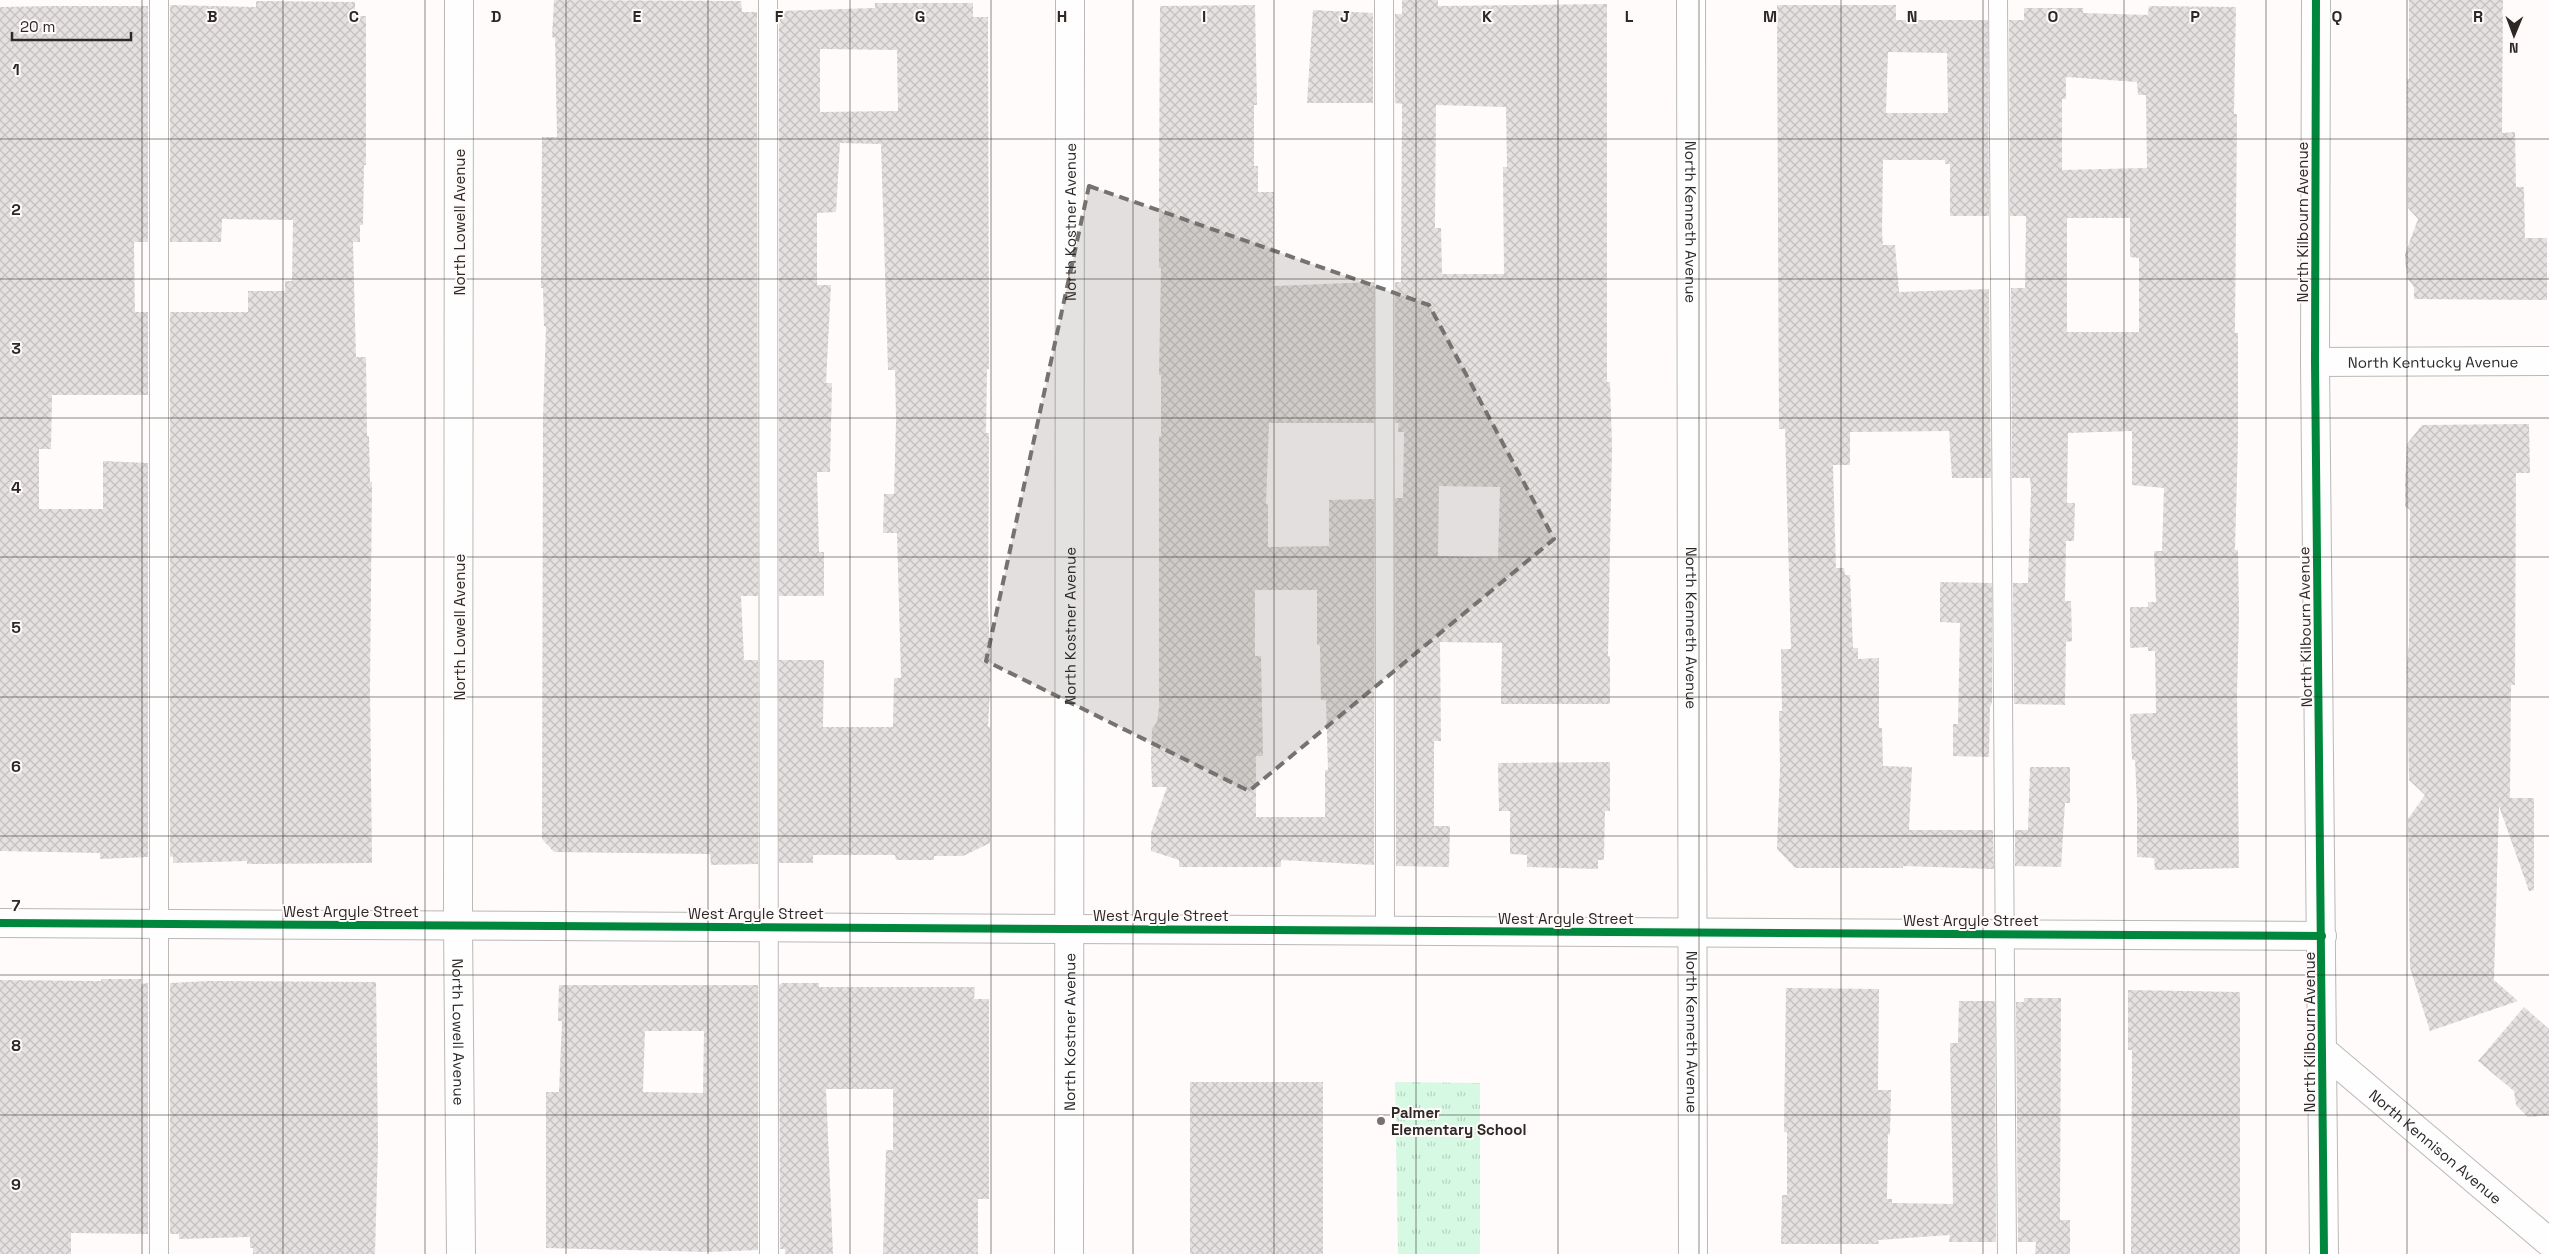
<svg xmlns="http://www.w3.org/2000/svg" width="2549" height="1254" viewBox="0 0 2549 1254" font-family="'Space Grotesk',sans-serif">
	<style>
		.park { fill: url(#park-tufts) }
		.building { fill: url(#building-cross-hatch); fill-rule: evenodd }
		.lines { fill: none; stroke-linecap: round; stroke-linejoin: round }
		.lane-casing { stroke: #bbb8b7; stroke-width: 20 }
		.street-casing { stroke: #bbb8b7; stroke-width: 30 }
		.lane { stroke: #fffefe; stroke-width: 18 }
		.street { stroke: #fffefe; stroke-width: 28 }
		.cycleway-casing { stroke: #fffaf9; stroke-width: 11 }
		.cycleway { stroke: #00873e; stroke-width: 8 }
		.marked { fill: #757270; fill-opacity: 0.2; stroke: #757270; stroke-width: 4; stroke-dasharray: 10 6; stroke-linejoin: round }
		.grid { fill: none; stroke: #2b2826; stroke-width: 1; stroke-opacity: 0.55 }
		.poi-dot { fill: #757270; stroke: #fffaf9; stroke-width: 2 }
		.labels { text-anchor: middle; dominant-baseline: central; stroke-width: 4; stroke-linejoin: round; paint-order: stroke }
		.street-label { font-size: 15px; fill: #2b2826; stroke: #fffaf9 }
		.poi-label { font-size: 15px; font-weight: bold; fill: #2b2826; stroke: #fffaf9; text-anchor: start }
		.grid-label { font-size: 16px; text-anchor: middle; font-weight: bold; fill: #2b2826; stroke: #fffaf9; stroke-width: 4; stroke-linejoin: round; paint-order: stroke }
	</style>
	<defs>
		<pattern id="park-tufts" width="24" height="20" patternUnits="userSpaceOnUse" patternTransform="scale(1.25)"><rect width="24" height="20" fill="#d5f9e2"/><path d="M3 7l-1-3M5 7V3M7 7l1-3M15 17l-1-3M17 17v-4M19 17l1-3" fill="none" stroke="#b7d5c2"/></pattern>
		<pattern id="building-cross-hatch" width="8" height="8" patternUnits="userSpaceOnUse" patternTransform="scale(1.25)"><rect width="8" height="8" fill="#e5e1e0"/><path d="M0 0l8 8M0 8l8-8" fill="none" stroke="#c5c1c0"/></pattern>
	</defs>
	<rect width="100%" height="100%" fill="#fefbfa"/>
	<polygon class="park" points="1395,1082 1480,1083 1480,1254 1398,1254"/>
	<g class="building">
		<polygon points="554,0 741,1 742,12 757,12 758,596 741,596 744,660 758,660 758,864 711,865 710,854 554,852 542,839 543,418 546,326 544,326 543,288 541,288 542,137 557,137 555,38 552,37"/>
		<path d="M1402,0h36v6l169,-2v378h3l2,64 -4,210h2v48h-109l1,-61 -62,-1 1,99h-7v85h16l-1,41 -53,-1 -1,-368h8l1,-66h-6l1,-9h-4v-141h6l1,-178 -7,-1v-89h7zM1436,105l70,2 1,60h-4l1,107h-62l-1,-46h-6zM1439,486l61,1 -2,71 -60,-2z"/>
		<polygon points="2409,0 2503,0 2502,133 2515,132 2516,187 2524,187 2525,238 2547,238 2547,300 2414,299 2414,287 2408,279 2405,261 2405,254 2418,219 2408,208 2408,194 2407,79 2409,79"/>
		<polygon points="256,1 355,2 355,16 366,16 366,165 364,165 363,225 360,225 360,242 353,242 356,357 366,357 367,436 369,436 370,482 372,482 370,687 372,863 247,864 247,861 173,863 173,856 170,857 170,312 248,312 248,291 285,291 285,281 292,281 293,220 222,219 221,242 170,242 170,5 256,7"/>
		<path d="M875,3h98v14h15l1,352h-2l-1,64h3l-1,174 3,64 -3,56h2v116l-27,13h-29v4h-38l-1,-5h-82v8h-34v-203h45l-1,67h70l1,-49h7l-4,-145h-14l1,-39h10l2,-74 -1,-50h-7l-7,-226 -41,-1 -4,69 -19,1v72h14l-5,98h6l-2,89h-13l2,80h5v44h-45v-585l96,-3zM820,49l77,1 1,61 -78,1z"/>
		<path d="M1255,5l2,100h-3v61h4v26h16v94l100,-4v141h-105l-3,81h2v43l61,-1v-46l45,-1v366l-93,-5v7h-102v-7l-28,-9v-18l16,-46h-15l-1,-29 1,-29 5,-7 2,-14v-272h2v-61h-2l2,-107h-2v-84l1,-178zM1255,590h62v55h3l1,55h5l2,70h-3v47h-69v-61h7l-2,-100h-6z"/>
		<path d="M1777,5h119v15h92l1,196h-39v-52h-5v-4h-62l-1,72 1,13h12l4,47 90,-3 2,189h-39l-3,-47 -99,1v33h-17l3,103h8l1,7h5l3,73h5v11l21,-1v70h3l1,38 29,1 -3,63h84l1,39 -91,-3v2h-108l-18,-19 3,-81 -1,-57h3l-1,-62h10l-6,-220h-6zM1888,52l59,1 1,60h-62z"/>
		<polygon points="55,6 148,6 148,242 134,242 135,312 148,312 148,395 52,395 51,449 39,449 39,509 103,509 103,461 148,463 148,857 100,859 100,853 0,851 0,7"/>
		<path d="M2149,6l87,1 -2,107h3l-2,219h3v106l-3,111h3l1,67 -2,76 2,175 -84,2 -1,-12 -17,-1v-54l-2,-43h-3l-2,-46 26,-1 -1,-62h-7v-4l-18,1v-41h18v-5h8l-2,-51h8l2,-63 -32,-3v-54l-64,2 -1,70h8l-1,38h-8l-1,60h6l1,40 -6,1 -1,63 -51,-1 -1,-121h15l3,-93 -1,-12h-18l-1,-190h14l1,-72h-16l-1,-196h15v-12h59v5l65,2zM2066,77l71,5 1,13h8l1,73 -85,2v-71h4zM2067,218h63v39l9,1v74h-72z"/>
		<polygon points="1313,10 1373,13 1373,103 1307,103"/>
		<polygon points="2529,424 2530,473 2516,473 2515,685 2511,685 2510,798 2534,798 2534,890 2529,891 2499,806 2494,980 2518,1001 2430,1031 2410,968 2408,819 2425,795 2409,780 2407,665 2409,643 2410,510 2405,506 2405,482 2407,444 2422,425"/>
		<polygon points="1940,582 1992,583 1992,703 1990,707 1989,757 1953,756 1953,724 1958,724 1960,623 1940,622"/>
		<polygon points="1610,762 1610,811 1605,811 1604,860 1598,860 1598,869 1527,867 1527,855 1510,854 1510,811 1499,811 1498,763"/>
		<polygon points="2030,767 2070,767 2070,803 2065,803 2061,867 2015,866 2015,830 2028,830"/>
		<polygon points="101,979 141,979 141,984 148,983 148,1234 71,1233 71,1254 0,1254 0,980 101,981"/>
		<polygon points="209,981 376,982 378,1144 375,1254 253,1254 253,1248 250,1248 250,1237 179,1239 179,1234 170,1234 170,983"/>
		<polygon points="782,983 819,983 819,987 975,987 974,999 989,999 989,1199 978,1199 978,1254 883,1254 886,1150 893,1150 893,1089 826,1089 833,1254 785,1254 785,1249 780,1249 779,985"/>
		<path d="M559,985h199v265l-50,2 -162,-4v-156h13l3,-71h-4zM645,1031h59l-1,62 -60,-1z"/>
		<polygon points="1786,988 1879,989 1878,1090 1891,1090 1890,1135 1888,1134 1887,1199 1892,1199 1892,1203 1953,1204 1950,1043 1958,1043 1959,1001 1995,1001 1996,1242 1949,1242 1950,1235 1878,1240 1879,1244 1781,1244 1782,1195 1787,1195 1787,1132 1784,1132"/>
		<polygon points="2128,990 2240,992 2240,1254 2131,1254 2132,1050 2128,1050"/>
		<polygon points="2024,998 2061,998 2060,1220 2070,1220 2070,1254 2035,1254 2036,1242 2018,1242 2016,1002 2024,1002"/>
		<polygon points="2524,1007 2549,1029 2549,1115 2528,1117 2516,1105 2514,1091 2478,1061"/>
		<rect x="1190" y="1082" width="133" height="172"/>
	</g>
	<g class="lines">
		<g class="lane-casing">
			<g id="lane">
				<polyline points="768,0 769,1254"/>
				<polyline points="1384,0 1385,930"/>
				<polyline points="1998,0 2007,1254"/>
				<polyline points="159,1254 159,0"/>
			</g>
		</g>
		<g class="street-casing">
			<g id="street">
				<path id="s1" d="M459,0l-1,926 3,328"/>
				<path id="s2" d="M1691,0l2,1254"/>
				<polyline points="2316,0 2315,362 2324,1254"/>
				<path id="s3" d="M2315,362l234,-1"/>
				<polyline points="0,923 2322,936"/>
				<path id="s4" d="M2322,1050l227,192"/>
				<path id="s5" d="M1069,1254l1,-1254"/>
			</g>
		</g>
		<use href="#lane" class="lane"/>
		<use href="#street" class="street"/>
		<g class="cycleway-casing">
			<g id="cycleway">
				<polyline points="2316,0 2315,362 2324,1254"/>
				<polyline points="0,923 2322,936"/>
			</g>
		</g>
		<use href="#cycleway" class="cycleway"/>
	</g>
	<path class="marked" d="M1089,186l340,119 125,234 -305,252 -263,-130z"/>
	<path class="grid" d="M142,0v1254M283,0v1254M425,0v1254M566,0v1254M708,0v1254M850,0v1254M991,0v1254M1133,0v1254M1274,0v1254M1416,0v1254M1558,0v1254M1699,0v1254M1841,0v1254M1983,0v1254M2124,0v1254M2266,0v1254M2407,0v1254M0,139h2549M0,279h2549M0,418h2549M0,557h2549M0,697h2549M0,836h2549M0,975h2549M0,1115h2549"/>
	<circle class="poi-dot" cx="1381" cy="1121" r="5"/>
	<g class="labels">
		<g class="street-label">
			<text transform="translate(459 222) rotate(-90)">North Lowell Avenue</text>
			<text stroke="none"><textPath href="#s5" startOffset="1032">North Kostner Avenue</textPath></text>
			<text stroke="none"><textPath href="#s2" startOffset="222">North Kenneth Avenue</textPath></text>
			<text transform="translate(2302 222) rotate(-90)">North Kilbourn Avenue</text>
			<text stroke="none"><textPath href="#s3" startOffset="118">North Kentucky Avenue</textPath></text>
			<text transform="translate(459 627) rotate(-90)">North Lowell Avenue</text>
			<text stroke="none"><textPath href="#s5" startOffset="628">North Kostner Avenue</textPath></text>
			<text stroke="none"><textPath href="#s2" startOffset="628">North Kenneth Avenue</textPath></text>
			<text transform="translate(2305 627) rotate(-91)">North Kilbourn Avenue</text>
			<text x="351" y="911">West Argyle Street</text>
			<text x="756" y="913">West Argyle Street</text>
			<text x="1161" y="915">West Argyle Street</text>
			<text x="1566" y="918">West Argyle Street</text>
			<text x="1971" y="920">West Argyle Street</text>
			<text stroke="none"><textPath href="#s1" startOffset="1032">North Lowell Avenue</textPath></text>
			<text stroke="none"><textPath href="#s5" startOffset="222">North Kostner Avenue</textPath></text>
			<text stroke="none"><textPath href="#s2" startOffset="1032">North Kenneth Avenue</textPath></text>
			<text transform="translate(2309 1032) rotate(-90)">North Kilbourn Avenue</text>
			<text stroke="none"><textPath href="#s4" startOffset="149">North Kennison Avenue</textPath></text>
		</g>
		<g class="poi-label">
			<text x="1391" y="1112">Palmer<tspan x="1391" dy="17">Elementary School</tspan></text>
		</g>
	</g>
	<g class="grid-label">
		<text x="212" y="22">B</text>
		<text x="354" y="22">C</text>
		<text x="496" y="22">D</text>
		<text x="637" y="22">E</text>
		<text x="779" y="22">F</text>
		<text x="920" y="22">G</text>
		<text x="1062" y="22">H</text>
		<text x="1204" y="22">I</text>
		<text x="1345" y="22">J</text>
		<text x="1487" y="22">K</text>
		<text x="1629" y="22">L</text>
		<text x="1770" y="22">M</text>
		<text x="1912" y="22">N</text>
		<text x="2053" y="22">O</text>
		<text x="2195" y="22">P</text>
		<text x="2337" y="22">Q</text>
		<text x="2478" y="22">R</text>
		<text x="16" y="75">1</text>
		<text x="16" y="215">2</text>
		<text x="16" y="354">3</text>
		<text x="16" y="493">4</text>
		<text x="16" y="633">5</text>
		<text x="16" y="772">6</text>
		<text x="16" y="911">7</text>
		<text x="16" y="1051">8</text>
		<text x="16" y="1190">9</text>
	</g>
	<g transform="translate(2514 35) rotate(181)" stroke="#fffaf9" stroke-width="4" paint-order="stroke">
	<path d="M0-4L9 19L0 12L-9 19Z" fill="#2b2826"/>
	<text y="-8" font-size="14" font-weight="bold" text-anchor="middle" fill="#2b2826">N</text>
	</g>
	<path d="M12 32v8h119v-8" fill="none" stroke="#2b2826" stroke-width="2.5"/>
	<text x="20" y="32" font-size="15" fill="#2b2826" stroke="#fffaf9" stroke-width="4" paint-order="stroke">20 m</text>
</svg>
